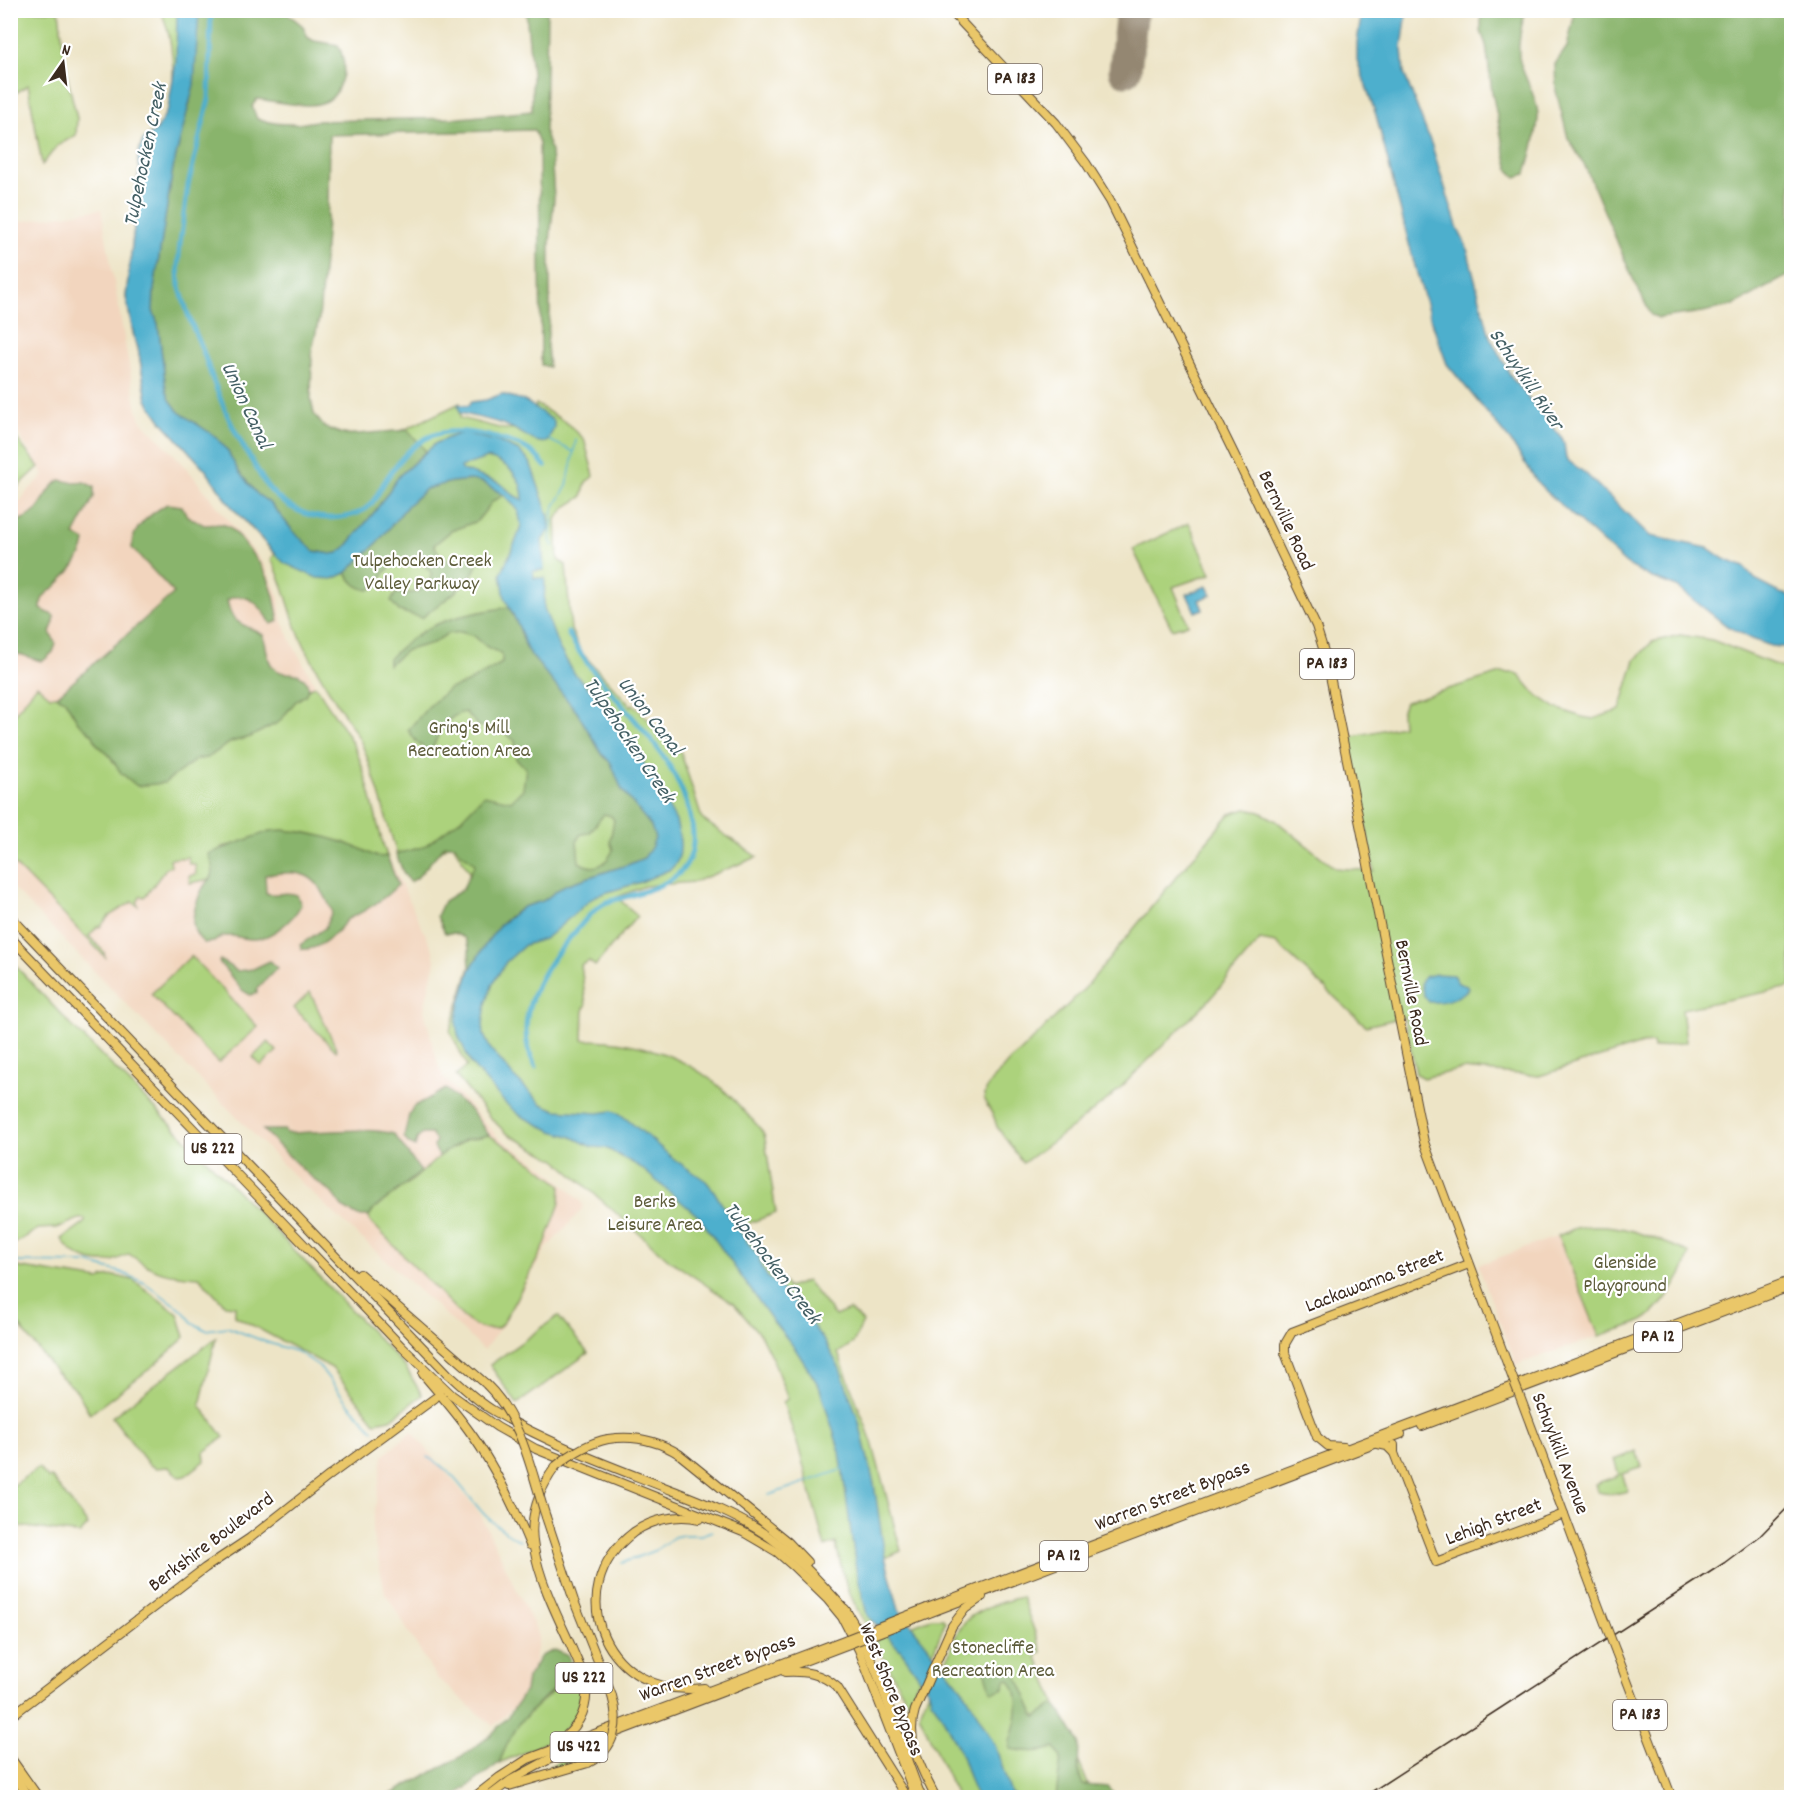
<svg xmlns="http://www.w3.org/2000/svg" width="1802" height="1808" viewBox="0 0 1802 1808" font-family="Dekko,sans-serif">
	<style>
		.built { fill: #f2d5be }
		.green { fill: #acd27c; stroke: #747e4d; stroke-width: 1.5 }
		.forest { fill: #89b46c; stroke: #626f45; stroke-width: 1.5; fill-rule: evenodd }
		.water { fill: #4eafcd; stroke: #446c76; stroke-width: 1.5; fill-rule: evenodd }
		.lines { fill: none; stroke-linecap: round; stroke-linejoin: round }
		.stream { stroke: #4eafcd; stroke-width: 1.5 }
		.canal { stroke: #4eafcd; stroke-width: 5 }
		.runway { stroke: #948772; stroke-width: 33 }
		.major-casing { stroke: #564637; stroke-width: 10 }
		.highway-casing { stroke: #564637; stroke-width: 10 }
		.major { stroke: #eac769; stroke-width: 8 }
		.highway { stroke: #eac769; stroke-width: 8 }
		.rail { stroke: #3b2a1e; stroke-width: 1.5 }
		.major-bridge-casing { stroke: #564637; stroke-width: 10; stroke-linecap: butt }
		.highway-bridge-casing { stroke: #564637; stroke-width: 10; stroke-linecap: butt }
		.major-bridge { stroke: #eac769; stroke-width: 8 }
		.highway-bridge { stroke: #eac769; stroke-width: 8 }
		.labels { text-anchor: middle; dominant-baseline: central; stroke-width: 4.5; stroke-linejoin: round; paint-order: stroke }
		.shield { fill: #fff; stroke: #766a62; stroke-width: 1.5 }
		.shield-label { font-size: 18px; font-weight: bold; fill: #3b2a1e }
		.street-label { font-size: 20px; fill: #3b2a1e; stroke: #fff }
		.park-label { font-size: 20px; fill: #5d5c3a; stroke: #fff }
		.water-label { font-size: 21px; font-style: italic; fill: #435f64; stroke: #fff }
	</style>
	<rect width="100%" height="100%" fill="#fff"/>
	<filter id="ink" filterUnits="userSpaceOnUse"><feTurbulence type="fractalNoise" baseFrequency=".0167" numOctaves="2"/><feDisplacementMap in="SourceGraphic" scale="12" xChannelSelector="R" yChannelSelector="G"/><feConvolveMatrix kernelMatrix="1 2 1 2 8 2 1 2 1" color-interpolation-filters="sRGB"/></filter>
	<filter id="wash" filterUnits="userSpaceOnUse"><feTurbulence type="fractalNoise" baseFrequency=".008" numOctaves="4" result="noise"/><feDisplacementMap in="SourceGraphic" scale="24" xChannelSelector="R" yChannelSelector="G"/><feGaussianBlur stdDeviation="1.35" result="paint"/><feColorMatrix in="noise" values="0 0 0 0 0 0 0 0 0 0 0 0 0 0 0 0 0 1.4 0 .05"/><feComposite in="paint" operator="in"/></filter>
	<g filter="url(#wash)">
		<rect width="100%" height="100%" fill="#ede4c6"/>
		<g class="built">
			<polygon points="101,209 137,410 142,421 185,466 265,566 279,598 281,617 293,645 328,708 357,752 384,848 433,950 435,961 424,1010 438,1065 444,1078 498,1137 545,1168 581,1201 583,1206 580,1212 545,1250 504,1323 484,1350 302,1184 11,886 11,514 27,492 44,475 11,422 11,223"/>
			<polygon points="1558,1236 1599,1336 1516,1365 1478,1265"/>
			<polygon points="412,1431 480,1514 539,1636 530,1692 493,1726 436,1677 385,1593 372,1530 383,1456"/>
		</g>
		<g class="green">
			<polygon points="11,10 59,11 67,76 77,118 76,135 57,146 42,165 28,85 11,96"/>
			<path d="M161,11h56l57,358 46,64 71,3 69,-33v15l43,11 26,-1 7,-24 31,19 17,16 10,37 -8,6 -4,15 -15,9 -11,13 2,41 8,5 5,65 10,22 50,54 2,-2 48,49 21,66 55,38 -63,25 -49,4 -28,11 20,19 -42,50 -6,-5 -8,4 5,41 -2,1 -1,33c63,0 118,21 160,70 6,7 17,16 21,25 2,5 2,13 3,18 3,20 6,40 9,60l-32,12 44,63 19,-7 28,35 14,-6 14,12 -10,21 -15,10 34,89 29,109 -16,7 14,52 12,16 20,-8h12l2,4 -12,31 11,15c5,-12 9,-29 16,-40 12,-19 41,-26 62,-31l20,55 -6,3 57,142h-136l-38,-83 10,-23 -10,-12 -11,24 -33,-62 11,-6 -13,-14 -7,3c-16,-23 -25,-53 -30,-81l-11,4 -26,-98 -16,-47 5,-3 -15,-39 -12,-24 -27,-32 -66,-45 -112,-99 -50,-27 -17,-17 -33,-40 11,-10 -17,-35 22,-71 -3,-89 -17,-28 -48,31c-16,-42 -24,-86 -41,-127 -5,-13 -15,-26 -23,-39 -15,-23 -29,-47 -40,-72 -12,-26 -14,-51 -29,-77l4,-5 -43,-47 -27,-38 -43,-47 -15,-22 -9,-52 -4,-11 -8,-40 9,-78 -2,-13 7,-38c-4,-7 -1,-24 6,-31 3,-3 8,-4 11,-8 4,-5 9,-15 11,-21 9,-30 5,-69 -7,-97z"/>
			<polygon points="11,432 39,467 11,493 10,493"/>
			<polygon points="1189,523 1211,574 1173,587 1188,624 1172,629 1133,549"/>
			<polygon points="1680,635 1712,640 1791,671 1791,987 1682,1009 1686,1042 1653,1048 1653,1043 1642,1044 1539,1076 1463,1069 1423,1078 1416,1074 1404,1017 1366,1026 1276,943 1260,940 1208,1001 1113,1095 1074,1126 1023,1163 997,1127 994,1117 984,1100 987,1087 1010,1060 1020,1052 1086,987 1172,882 1230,814 1246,809 1260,812 1275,820 1335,868 1374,871 1349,737 1402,726 1401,713 1405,702 1501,673 1515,673 1520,676 1535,694 1556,708 1582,717 1593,719 1620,710 1635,660 1652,642"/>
			<path d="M37,685l13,11h7l8,4 13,22 15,13 3,8 14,13 5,9 49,18 33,-24 10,-1 24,-16 19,-5 29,-15 16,-20 10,-7 4,-7 7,-2c13,23 31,43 41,67 14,33 18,69 30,103l-6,1 -8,-1 -30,-14 -46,-11 -75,16 -9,16 1,5 -3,11 -21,4 -1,-7 7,-2 -1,-10h-6l-1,-7 -18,2 1,7 -4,1 -20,27 -3,3 -3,-1 -4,6 1,4 -6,-4 -23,14 -9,11 -2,-1 -9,10 15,16 1,5 -94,-96v-143z"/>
			<polygon points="191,956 258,1027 218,1063 151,994"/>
			<path d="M11,961l61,65 158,157 176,185 16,27 -31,24 -16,3 -43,-54 -97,-52v-10l-10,-1 -26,-28c-32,-2 -44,-4 -70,-23 -7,3 -16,8 -23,8 -17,1 -36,-7 -44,-23l23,-17v-3h-6l-22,9 -19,1 -27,17z"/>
			<polygon points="310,992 337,1050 336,1051 294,1008"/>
			<polygon points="268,1042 277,1051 261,1066 253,1057"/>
			<path d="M489,1135l44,28 28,22 -1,18 -16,44 -40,74 -6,7c-15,3 -23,-1 -35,-11l-93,-96 -1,-5 6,-8 39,-29 34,-30 7,-2 10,-7z"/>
			<path d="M1589,1226c35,-3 66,13 99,26l1,2c-3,19 -31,61 -49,68 -13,6 -28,9 -41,14l-41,-100 18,-8z"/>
			<polygon points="10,1266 100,1280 104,1277 116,1276 133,1280 178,1314 185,1337 156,1364 90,1414 77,1391 55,1371 11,1315"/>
			<polygon points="558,1316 588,1353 517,1404 490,1365"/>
			<polygon points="216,1338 200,1405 224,1437 204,1452 205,1461 185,1476 180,1477 168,1467 156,1468 149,1465 112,1417"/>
			<path d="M1636,1451l6,16 -20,7 6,17c-10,3 -20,4 -30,1l-3,-8 24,-9 -5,-15z"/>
			<polygon points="38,1468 49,1479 51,1477 88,1525 80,1534 11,1525 11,1487"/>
			<path d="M573,1666c30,61 -30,78 -74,97 6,-14 12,-30 22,-42 17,-19 41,-33 52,-55z"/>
			<path d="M603,1745c-12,18 -36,20 -55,26l-2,-2 14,-8z"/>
		</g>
		<g class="forest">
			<path d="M199,11h85l19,15 4,11 7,4 24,4c6,12 8,24 3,36 -2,4 -4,10 -6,13 -14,20 -57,7 -78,5l-5,7 5,13c20,6 38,7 59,2l144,-3 72,-7v-37l-6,-63h21l-2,121 6,20 3,46 -4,44v71l-3,32 2,22 -8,-2 -2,-222 -5,-13 -205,5 -1,71 -4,54 -5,59 -7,30 -1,51 3,14 10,13 21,8 63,-5 18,21 -27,25 -23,34 -31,38 -7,5 -7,1 -17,-3 -21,-20 -22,-27 -14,-10 -18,-22 -12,-22 -11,-13 -37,-25 -9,-12 -4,-11 -8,-65 -5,-13 1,-22 19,-121 6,-29 11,-37z"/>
			<path d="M1481,11h45c-5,14 -8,31 -7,46 2,16 18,38 19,58 0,19 -7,40 -12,59l-10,3 -7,-7 -5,-20 -12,-58 -6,-47 -5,-14z"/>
			<polygon points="1572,11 1791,11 1791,274 1734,305 1703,312 1659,318 1651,315 1633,279 1584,164 1568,138 1556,91 1555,64 1567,47 1574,17"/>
			<path d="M60,480l15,3 9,-1 10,5v10l-20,38 11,6c-2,18 -17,33 -29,45 -5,5 -12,7 -14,14 -1,2 -1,7 -1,9l13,7v6l-4,10 6,12 -3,8 -10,9c-11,-1 -17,-7 -28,-7l-4,4v-132c6,-6 14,-7 21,-12 11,-8 14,-25 28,-34z"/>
			<path d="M474,480l8,2 22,13 -11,6 -16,20 -26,10 -17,14c14,27 22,13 44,11 1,26 -39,46 -56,62l-23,-7 -8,-10 5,-8c20,1 26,1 36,-18 -9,-18 -29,-19 -44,-6 -8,7 -7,16 -19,21 -12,-2 -16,-7 -23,-17l31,-30 31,-38 18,-16 25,-7z"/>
			<path d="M167,504l15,2 5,10 17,9 18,-1 8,3 12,14 19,24 7,13 6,18 5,25 -8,3c-8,-17 -25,-35 -44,-24 5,27 15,22 36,35 4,10 3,26 11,33 13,12 26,-4 35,20l-4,7 -10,7 -16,20 -29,15 -19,5 -24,16 -10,1 -33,24 -27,3 -16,-13 -11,-17 -14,-13 -3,-8 -15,-13 -13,-22 -8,-4 117,-103 -42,-45c-1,-21 19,-34 35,-44z"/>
			<path d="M509,607l10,20 8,23 50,62 25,42 9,9 11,27 30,36 3,12 -3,10 -8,10 -14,6 -65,21 -22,16 -20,6 -14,10 -9,8 -13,17 -17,28 -1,-23 -4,-9 -11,-5h-9l-8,-17 7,-15 18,-11 13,-26c-7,-7 -15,-10 -20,-19h-10l-28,33 -7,4 -6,-8 -8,-20 27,-7 38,-28 23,-24 27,6 12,-12 3,-21 -10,-9 -1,-18 -11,-9 -25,-6 -14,-14c-18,3 -27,21 -33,38l-3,1 -11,-7 -10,-14 20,-23 21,-18 18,-6 35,-20v-9l-15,-7 -13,-11 -13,-4 -14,2 -14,9 -26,7 -19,15v-5c38,-41 70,-44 121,-53zM604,814l7,2 3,4 -4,21 3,9c-7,15 -18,22 -34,12l-2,-21 3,-6 10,-3z"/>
			<path d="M283,830c26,2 54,9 78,19 9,4 16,10 26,7l11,29c-14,14 -32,26 -50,34 -3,1 -4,4 -6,7 -9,10 -25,25 -40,23l-2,-4 25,-17 7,-17c-16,-38 -27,-42 -67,-36l1,18c10,4 19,-3 31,2l4,10c-8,15 -28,32 -45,34 -15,1 -31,-9 -42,3l-10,1c-6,-5 -11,-13 -11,-21 0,-11 8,-38 18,-43 4,-10 2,-15 -3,-25l62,-23z"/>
			<polygon points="220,960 237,971 253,969 270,961 277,968 257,989 257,993 250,995 242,990 219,962"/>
			<polygon points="446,1089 473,1113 489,1135 465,1140 439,1156 434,1147 436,1141 431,1134 422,1134 417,1139 415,1147 408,1143 404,1137 409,1115 413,1107"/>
			<path d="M263,1130h22l1,3c29,0 82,-7 108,1l27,38 -46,36 -6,8h-11l-16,-9 -10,-14 -26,-20z"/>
			<polygon points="555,1650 568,1656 573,1666 567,1678 546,1696 520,1722 507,1744 499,1763 454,1797 386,1797 464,1755 491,1735 511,1713 525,1691 527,1678 541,1656"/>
			<path d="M1000,1663l16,10 18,41 3,3 16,-12 4,1 22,36 -1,28 5,15 26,2 6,10h-59l5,-39 -6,-10c-19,5 -26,4 -45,1 -2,-7 2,-11 3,-18 5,-16 8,-39 -4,-52l-4,1 -1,8 -10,4 -3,-1 -6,-22z"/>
		</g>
		<g class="water">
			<path d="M177,11h22l-5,74 -21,83 -19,121 -1,22 5,13 8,65 4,11 9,12 37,25 11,13 12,22 18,22 14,10 22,27 21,20 17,3 7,-1 7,-5 31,-38 23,-34 37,-33 19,-8 9,-2 35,9 20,9 11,11 19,55 1,13 -8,10 2,30 -11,1 1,7h11l-1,30 15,40 15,25 25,26 25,31 27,45 25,46c4,15 9,37 -5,48l-30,13 -46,14 -44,38 -7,5 -19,6 -19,17 -13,21 -7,21 -3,20 1,11 6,13 23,28 29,28 14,6 42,3 14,-2 8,3 31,25 20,18 35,24 8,10 19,32 26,34 3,11 6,10 9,6 27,30 21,28 15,27 18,49 16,66 11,73 14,53 67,84 29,51 16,49h2l2,3h-39l-14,-41 -22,-44 -9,-12 -2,-9 -27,-39 -35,-37 -11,-46 -16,-117 -21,-66 -25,-39 -22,-27 -65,-92 -9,-12 -58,-49 -34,-19 -14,-1 -22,-11 -18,-5 -31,-15 -16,-13 -34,-39 -13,-29 -2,-13 4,-19 10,-33 17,-28 13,-17 23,-18 20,-6 22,-16 65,-21 14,-6 7,-10 4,-10 -4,-12 -29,-36 -11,-27 -9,-9 -25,-42 -50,-62 -8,-23 -14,-29 -4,-24 16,-36 4,-13 -3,-15 -14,-15 -22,-13 -12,-2 -19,2 -25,7 -18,16 -31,38 -31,30 -13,6 -16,-1 -33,-15 -52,-56 -27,-38 -43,-47 -15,-22 -9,-52 -4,-11 -8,-40 9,-78 -2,-13 7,-38 -2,-4v-8l5,-16 14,-10 11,-22 8,-47zM487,458c20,4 36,19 36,42l-8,-4 -15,-13 -38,-13 -1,-3z"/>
			<polygon points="1362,11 1407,11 1402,48 1404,73 1432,146 1458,229 1466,245 1490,337 1512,378 1562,438 1564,443 1566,459 1585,473 1650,536 1708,548 1724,559 1744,567 1757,581 1780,593 1791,596 1791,648 1771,646 1752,639 1727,626 1677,587 1650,577 1626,564 1551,496 1538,483 1511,442 1447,364 1430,317 1414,263 1376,115 1357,60 1357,42"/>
			<path d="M502,394l23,7 29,20v7l-7,14c-12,3 -23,-9 -35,-14 -16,-8 -34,-10 -52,-15l-2,-9 10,2 3,-4 15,-2z"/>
			<polygon points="1207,586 1211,595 1199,600 1203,609 1195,612 1187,594"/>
			<path d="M1436,974l17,1 5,8 9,3 1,3c-9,10 -26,14 -39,13l-6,-8 -2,-11 3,-6z"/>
		</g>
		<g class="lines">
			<g class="stream">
				<polyline points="549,440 574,452"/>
				<polyline points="553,546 550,540 553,509 567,486 576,440"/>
				<polyline points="10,1262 87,1263 120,1272 145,1283 182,1310 193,1323 206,1330 227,1327 266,1342 298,1352 319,1366 346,1401 373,1430"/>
				<path d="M427,1457c26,13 37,35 56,56 10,11 24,20 37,28"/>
				<polyline points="769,1495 844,1469"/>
				<polyline points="622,1563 656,1550 674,1537 683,1535 701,1535 712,1531"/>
			</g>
			<g class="canal">
				<path d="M211,10l-2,89 -21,86 -8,58 -2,24 1,18c4,12 7,24 11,35 4,11 10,22 14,34 12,37 27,74 48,107 7,11 11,22 20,31 14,15 35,25 56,26 12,0 25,-1 36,-8 10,-6 15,-19 21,-29 30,-47 57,-59 111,-43 22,6 35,9 49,28"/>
				<path d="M536,1067c-27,-47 6,-99 38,-134 9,-10 17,-22 29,-29 7,-4 17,-5 26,-8 38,-11 71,-23 63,-71 -13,-80 -88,-125 -124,-192"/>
			</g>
			<polyline class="runway" points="1125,70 1132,10"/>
		</g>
	</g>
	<g filter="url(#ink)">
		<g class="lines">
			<g class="major-casing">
				<g id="major">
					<polyline points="950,10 1056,123 1086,163 1110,201 1238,462 1316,626 1327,661 1424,1142 1513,1379"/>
					<polyline points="1519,1394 1606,1626"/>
					<polyline points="1317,1437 1285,1353 1285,1344 1292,1332 1469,1264"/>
					<polyline points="1394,1445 1394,1453 1436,1562 1564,1514"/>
					<polyline points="1616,1652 1672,1798"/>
					<polyline points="10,1717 205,1568 250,1538 329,1476 435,1398"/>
					<polyline points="10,1757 39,1798"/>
					<polyline points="10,1766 28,1798"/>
				</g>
			</g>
			<g class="highway-casing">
				<g id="highway">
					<path d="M10,916l438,458c15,13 29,27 46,37 56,34 120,56 180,80 28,11 57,22 83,38 35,21 63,53 90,83"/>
					<polyline points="10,937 402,1347 452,1395 497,1427 536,1449 743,1532 777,1552 793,1566 828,1600 842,1617 859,1650 916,1798"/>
					<polyline points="360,1274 486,1384"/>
					<path d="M423,1374c15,18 30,35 44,54 27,36 46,76 63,117"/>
					<polyline points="1422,1426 1792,1286"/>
					<polyline points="1317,1437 1328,1446 1344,1447"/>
					<path d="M608,1439c26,-4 49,1 71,15l109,88 19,20"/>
					<polyline points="1378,1444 1387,1446 1394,1453"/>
					<path d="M556,1466c-17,23 -28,52 -22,82 6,34 23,67 37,98 5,13 14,28 15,43 2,22 -10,42 -29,53"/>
					<polyline points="546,1517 574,1601 612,1696"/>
					<path d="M700,1519c-23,-5 -47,0 -66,13 -77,58 -26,169 70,156"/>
					<polyline points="927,1608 1792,1280"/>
					<path d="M845,1609c37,57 50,127 77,189"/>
					<polyline points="929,1613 1401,1434"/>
					<path d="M785,1672c19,-1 37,1 52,15l70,111"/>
					<polyline points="509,1786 588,1763"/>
					<polyline points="473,1798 500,1777 528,1759 847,1639"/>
					<polyline points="487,1798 511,1780 559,1754 849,1644"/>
					<path d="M936,1798c-14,-28 -31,-57 -21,-88l37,-84 13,-17 17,-12"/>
				</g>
			</g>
			<use href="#major" class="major"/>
			<use href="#highway" class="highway"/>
			<polyline class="rail" points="1362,1798 1724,1563 1760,1536 1792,1503"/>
			<g class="major-bridge-casing">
				<g id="major-bridge">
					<polyline points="1513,1379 1519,1394"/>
					<polyline points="1606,1626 1616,1652"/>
				</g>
			</g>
			<g class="highway-bridge-casing">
				<g id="highway-bridge">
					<path d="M486,1384c36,34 45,87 60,133"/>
					<path d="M556,1466c16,-13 32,-23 52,-27"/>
					<polyline points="847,1639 927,1608"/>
					<polyline points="849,1644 929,1613"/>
					<path d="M588,1763c28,-13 32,-41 24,-67"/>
				</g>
			</g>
			<use href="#major-bridge" class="major-bridge"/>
			<use href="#highway-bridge" class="highway-bridge"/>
		</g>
	</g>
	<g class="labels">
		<g class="shield">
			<rect x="988" y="64" width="54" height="30" rx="4.5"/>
			<rect x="1300" y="649" width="54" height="30" rx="4.5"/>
			<rect x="184.5" y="1134" width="57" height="30" rx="4.5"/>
			<rect x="1634" y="1322" width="48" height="30" rx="4.5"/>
			<rect x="1040" y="1541" width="48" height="30" rx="4.5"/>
			<rect x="555.5" y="1663" width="57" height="30" rx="4.5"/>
			<rect x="1613" y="1700" width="54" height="30" rx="4.5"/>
			<rect x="550.5" y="1732" width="57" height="30" rx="4.5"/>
		</g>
		<g class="shield-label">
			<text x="1015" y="79">PA 183</text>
			<text x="1327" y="664">PA 183</text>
			<text x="213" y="1149">US 222</text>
			<text x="1658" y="1337">PA 12</text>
			<text x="1064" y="1556">PA 12</text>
			<text x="584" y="1678">US 222</text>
			<text x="1640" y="1715">PA 183</text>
			<text x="579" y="1747">US 422</text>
		</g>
		<g class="street-label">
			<text transform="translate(1285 521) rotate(65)">Bernville Road</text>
			<text transform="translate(1410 993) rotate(79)">Bernville Road</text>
			<text transform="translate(1375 1282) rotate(-21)">Lackawanna Street</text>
			<text transform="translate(1559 1454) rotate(69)">Schuylkill Avenue</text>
			<text transform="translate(1173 1497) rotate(-21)">Warren Street Bypass</text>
			<text transform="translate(1494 1523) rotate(-21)">Lehigh Street</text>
			<text transform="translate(212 1543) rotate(-37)">Berkshire Boulevard</text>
			<text transform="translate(718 1669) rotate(-20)">Warren Street Bypass</text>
			<text transform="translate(890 1690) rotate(68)">West Shore Bypass</text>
		</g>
		<g class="park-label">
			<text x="422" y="562">Tulpehocken Creek<tspan x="422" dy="23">Valley Parkway</tspan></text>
			<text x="469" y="729">Gring's Mill<tspan x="469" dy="23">Recreation Area</tspan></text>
			<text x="655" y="1203">Berks<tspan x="655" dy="23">Leisure Area</tspan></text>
			<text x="1625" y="1264">Glenside<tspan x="1625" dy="23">Playground</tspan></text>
			<text x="993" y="1649">Stonecliffe<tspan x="993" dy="23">Recreation Area</tspan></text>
		</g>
		<g class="water-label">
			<text transform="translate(147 155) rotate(-78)">Tulpehocken Creek</text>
			<text transform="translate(1525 380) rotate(56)">Schuylkill River</text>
			<text transform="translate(245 406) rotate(65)">Union Canal</text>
			<text transform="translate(649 717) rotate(52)">Union Canal</text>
			<text transform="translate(628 741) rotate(56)">Tulpehocken Creek</text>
			<text transform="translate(771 1264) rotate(53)">Tulpehocken Creek</text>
		</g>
	</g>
	<rect width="1802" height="1808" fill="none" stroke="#fff" stroke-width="36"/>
	<g transform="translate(63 63) rotate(14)" stroke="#ffffff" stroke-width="4.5" paint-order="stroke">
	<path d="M0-4.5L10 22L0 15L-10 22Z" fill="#3b2a1e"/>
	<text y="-9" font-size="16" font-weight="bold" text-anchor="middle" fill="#3b2a1e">N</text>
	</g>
</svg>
